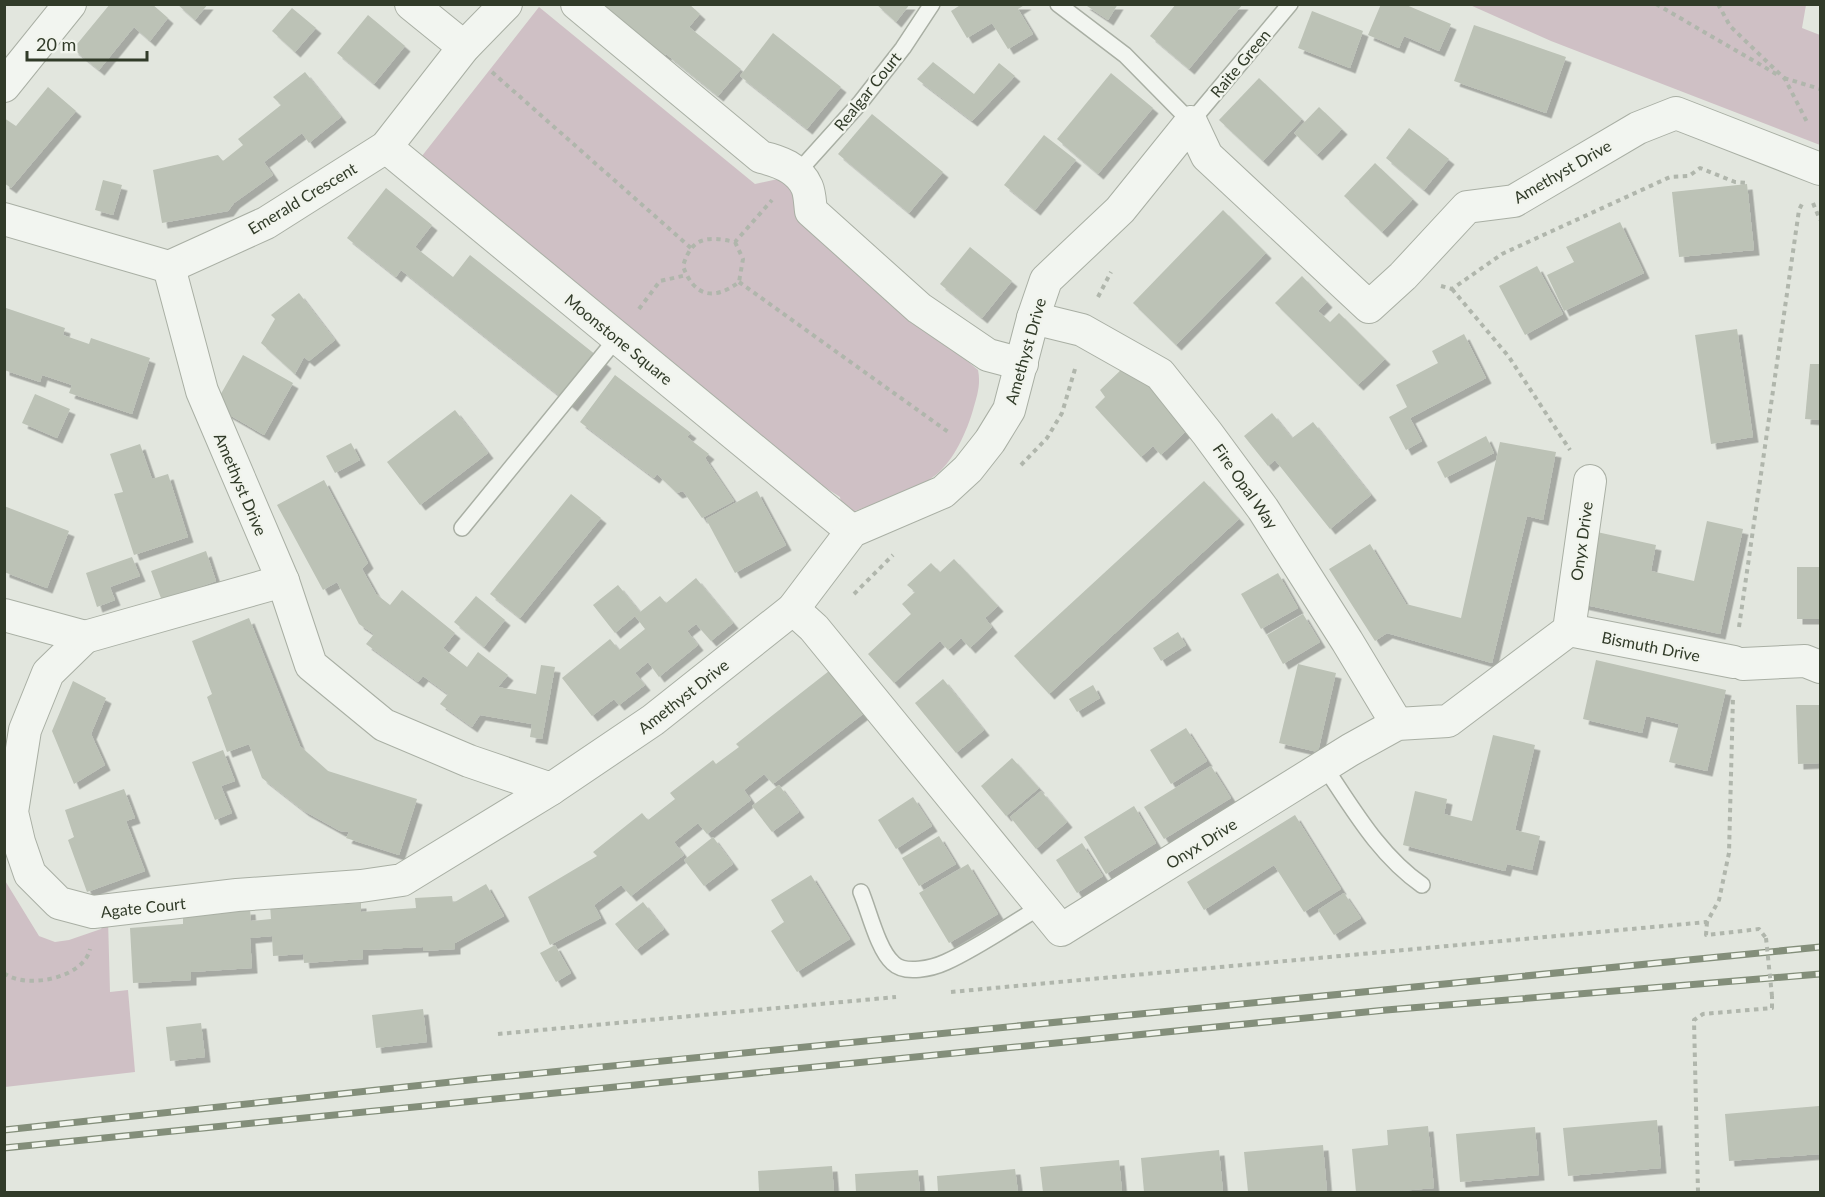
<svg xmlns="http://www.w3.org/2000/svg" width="1825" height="1197" viewBox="0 0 1825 1197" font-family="Lato,sans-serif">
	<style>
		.green { fill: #cfc0c5 }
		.building { fill: #bcc2b6; filter: url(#shadow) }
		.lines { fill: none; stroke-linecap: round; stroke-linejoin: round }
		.service-casing { stroke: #a9afa4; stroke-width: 18 }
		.minor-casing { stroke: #a9afa4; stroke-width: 34 }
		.path { stroke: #b0b6ac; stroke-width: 4; stroke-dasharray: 4.5 4.5; stroke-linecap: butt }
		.service { stroke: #f2f5f0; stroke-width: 15 }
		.minor { stroke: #f2f5f0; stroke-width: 32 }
		.rail-casing { stroke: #838e7a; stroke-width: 7 }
		.rail { stroke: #f1f4ed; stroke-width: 4.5; stroke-dasharray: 14; stroke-linecap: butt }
		.path-bridge { stroke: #b0b6ac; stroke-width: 4; stroke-dasharray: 4.5 4.5; stroke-linecap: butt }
		.labels { text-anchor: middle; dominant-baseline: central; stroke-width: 4.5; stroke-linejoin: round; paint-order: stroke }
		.street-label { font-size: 16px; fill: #313b29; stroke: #f1f4ed }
	</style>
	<defs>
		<filter id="shadow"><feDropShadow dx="5.5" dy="5.5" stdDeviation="0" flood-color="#0004"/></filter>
	</defs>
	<rect width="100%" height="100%" fill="#e2e6de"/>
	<g class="green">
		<polygon points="1470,5 1806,5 1802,28 1820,35 1820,145 1551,41"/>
		<path d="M539,7l216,177 23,-5 15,11 3,25 182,155c3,15 -1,26 -5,40 -6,21 -19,50 -36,64 -23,19 -60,29 -88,39l-7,-4 -2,-12 -51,-33 -371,-303z"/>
		<polygon points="4,879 39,936 55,942 69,940 101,929 108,919 110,992 128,990 135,1072 5,1087"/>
	</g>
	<g class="building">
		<polygon points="110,4 152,4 168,18 150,41 134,27 99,70 73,49"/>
		<polygon points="177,4 208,4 195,20"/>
		<polygon points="581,4 689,4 700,14 689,27 741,69 718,96 666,54 657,65"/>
		<polygon points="876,4 910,4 896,22"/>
		<polygon points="962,4 1026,4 1018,9 1033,34 1008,49 992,23 967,38 951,11"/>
		<polygon points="1084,4 1118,4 1108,20"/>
		<polygon points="1176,4 1243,4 1189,69 1150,36"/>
		<polygon points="1381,4 1404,4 1451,24 1439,51 1404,36 1399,48 1368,35"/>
		<polygon points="292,8 316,28 295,52 272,31"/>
		<polygon points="1312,11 1363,31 1350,68 1298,48"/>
		<polygon points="368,15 405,46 374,84 337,53"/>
		<polygon points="1474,25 1566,57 1546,113 1454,81"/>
		<polygon points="773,33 841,87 807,129 740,76"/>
		<polygon points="933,62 974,94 999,63 1015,76 972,121 917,79"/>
		<polygon points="305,72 341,117 309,143 302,133 264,162 273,175 234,203 228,211 162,223 153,170 218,155 223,161 243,145 238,139 281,105 273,97"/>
		<polygon points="1111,73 1153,108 1098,174 1057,139"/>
		<polygon points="1259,78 1302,119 1263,161 1219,120"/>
		<polygon points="48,87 76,111 11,188 4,183 4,118 16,126"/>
		<polygon points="1319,107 1342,129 1317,155 1294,133"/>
		<polygon points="872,114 943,172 909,213 838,154"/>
		<polygon points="1409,128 1449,159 1424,190 1386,158"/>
		<polygon points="1044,135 1076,160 1035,210 1004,185"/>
		<polygon points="1375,163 1413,199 1382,232 1344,196"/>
		<polygon points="103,180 122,185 113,215 95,210"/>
		<polygon points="1747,184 1754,250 1679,257 1672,192"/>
		<polygon points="386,188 432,225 415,247 453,277 470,255 606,363 572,406 401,270 396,277 347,238"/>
		<polygon points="1223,210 1266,253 1176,345 1133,303"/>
		<polygon points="1620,222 1644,273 1564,311 1547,275 1574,262 1566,247"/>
		<polygon points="970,247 1012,281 982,318 940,284"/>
		<polygon points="1537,266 1563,314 1525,335 1499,286"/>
		<polygon points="1302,276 1327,302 1318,311 1330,322 1339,313 1385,359 1358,385 1275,303"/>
		<polygon points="299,293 335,340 309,361 304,357 295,374 261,343 275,319 271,315"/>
		<polygon points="6,308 65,328 63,335 89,344 91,338 150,358 132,414 69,393 72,385 42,375 40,382 4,370"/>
		<polygon points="1737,329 1753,437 1711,444 1695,335"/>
		<polygon points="1464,334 1486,378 1410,418 1422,441 1406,450 1389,417 1407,407 1396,385 1438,363 1432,351"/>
		<polygon points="243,355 293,383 264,435 214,406"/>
		<polygon points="1146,364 1191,412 1178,424 1185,432 1161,455 1153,446 1141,457 1095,407 1105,397 1100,390 1124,367"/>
		<polygon points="1810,364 1820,364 1820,420 1805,419"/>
		<polygon points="615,375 691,433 687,437 709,454 705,458 734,501 702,518 683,491 677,493 657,474 654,478 580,422"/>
		<polygon points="35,394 70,409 57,438 22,423"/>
		<polygon points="455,410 488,453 420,505 387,462"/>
		<polygon points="1272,413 1292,438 1313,422 1371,495 1330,529 1275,460 1268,466 1244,436"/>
		<polygon points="1486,436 1494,453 1445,478 1437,462"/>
		<polygon points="1500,442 1556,452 1543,520 1527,516 1492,663 1387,633 1375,641 1329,569 1370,544 1406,604 1461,618"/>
		<polygon points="351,443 360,460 335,473 326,456"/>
		<polygon points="140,444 152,479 168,474 188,537 134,555 114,494 123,492 110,454"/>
		<polygon points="324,480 368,563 362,569 376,594 390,605 402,590 455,633 443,648 467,667 478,652 508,675 498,687 536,694 541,665 555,667 542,739 530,737 532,724 480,715 472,727 440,704 448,694 423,676 418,682 366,644 374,634 359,624 337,582 323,590 277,505"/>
		<polygon points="1204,481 1239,519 1049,694 1014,656"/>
		<polygon points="757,491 786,545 735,573 706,519"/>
		<polygon points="571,494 601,518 520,618 490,594"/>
		<polygon points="4,506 69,531 47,588 4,572"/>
		<polygon points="1707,521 1743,529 1720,634 1581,604 1597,532 1656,545 1651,571 1694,581"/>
		<polygon points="206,551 216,581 162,601 151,571"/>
		<polygon points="132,557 140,576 110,587 115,600 97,607 86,573"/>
		<polygon points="954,559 998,606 985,618 992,627 970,648 961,638 948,650 940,641 894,683 868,654 911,614 902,604 915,592 907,585 931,563 940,572"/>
		<rect x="1797" y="567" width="23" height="52"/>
		<polygon points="1278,573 1298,608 1261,629 1241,594"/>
		<polygon points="696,578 733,623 711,641 696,624 687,631 698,645 659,677 648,662 635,673 645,685 619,705 614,699 592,716 562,678 610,639 619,650 645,629 635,616 615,633 593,605 618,585 640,612 660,596 666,603"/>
		<polygon points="476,596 505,620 484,647 454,622"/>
		<polygon points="1303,614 1320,642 1283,664 1267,635"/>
		<polygon points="249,618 300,746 328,771 417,799 399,855 346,838 349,832 340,831 304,811 262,778 249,744 227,752 207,697 212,694 192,641"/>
		<polygon points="1178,632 1186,645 1161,661 1153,648"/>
		<polygon points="1596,660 1726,690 1707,771 1669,762 1679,724 1646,716 1642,733 1583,719"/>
		<polygon points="1298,664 1336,673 1318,752 1279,743"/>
		<polygon points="829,671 863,714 773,784 764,774 744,790 751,800 707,834 698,823 674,842 684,855 631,896 621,885 594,905 601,918 550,945 528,897 597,856 593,852 642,813 648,820 675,799 670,793 713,760 716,764 739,747 736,744"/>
		<polygon points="943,679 984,730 956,753 915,703"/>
		<polygon points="73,681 106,698 91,734 105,765 74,784 52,731"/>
		<polygon points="1093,685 1100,698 1077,712 1069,699"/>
		<polygon points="1796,705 1820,705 1820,763 1798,764"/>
		<polygon points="1186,728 1207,761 1171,784 1150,750"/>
		<polygon points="1493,735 1535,745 1515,830 1540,836 1532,870 1507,864 1505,871 1403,845 1415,791 1447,799 1444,814 1472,821"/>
		<polygon points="223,750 235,781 221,786 232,813 215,820 192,762"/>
		<polygon points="1012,758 1039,788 1006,816 981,786"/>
		<polygon points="1211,766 1231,798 1164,839 1144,807"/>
		<polygon points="779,785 799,812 772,832 752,806"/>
		<polygon points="124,789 135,818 126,821 145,871 87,892 68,840 74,837 65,810"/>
		<polygon points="1041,791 1067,822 1036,849 1010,817"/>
		<polygon points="913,797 932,826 896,849 878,820"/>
		<polygon points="1134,806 1156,843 1106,874 1084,837"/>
		<polygon points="1295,815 1341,889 1304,912 1274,865 1204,910 1187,882"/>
		<polygon points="939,836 956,864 919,886 902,858"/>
		<polygon points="713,837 733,864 704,886 684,860"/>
		<polygon points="1082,843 1103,876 1077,893 1056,860"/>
		<polygon points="968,864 998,914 949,943 919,893"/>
		<polygon points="811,875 850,939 797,972 771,931 784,922 771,900"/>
		<polygon points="486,884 504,916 455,943 455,949 423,951 423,947 363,950 363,959 304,963 303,954 273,956 272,936 250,938 252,968 191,972 191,980 133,983 130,928 183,924 183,913 250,909 251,921 271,919 270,905 301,903 302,907 361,903 361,912 416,908 415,898 452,896 453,903"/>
		<polygon points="1344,893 1361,918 1334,935 1318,910"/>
		<polygon points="643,902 664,929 636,950 615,924"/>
		<polygon points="555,945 571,973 556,982 540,953"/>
		<polygon points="423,1009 427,1042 376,1048 372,1015"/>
		<polygon points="201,1023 205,1057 170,1061 166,1027"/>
		<polygon points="1819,1106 1820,1154 1729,1161 1725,1114"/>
		<polygon points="1657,1120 1661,1168 1568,1176 1563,1128"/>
		<polygon points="1428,1126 1434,1188 1389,1192 1356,1192 1352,1149 1388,1145 1387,1130"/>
		<polygon points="1535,1127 1539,1175 1460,1182 1456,1134"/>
		<polygon points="1323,1145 1327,1192 1248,1192 1244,1152"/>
		<polygon points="1219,1150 1223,1192 1144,1192 1141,1158"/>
		<polygon points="1119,1160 1122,1192 1043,1192 1040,1167"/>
		<polygon points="832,1166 834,1192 759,1192 758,1171"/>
		<polygon points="1015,1169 1018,1192 938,1192 937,1176"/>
		<polygon points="918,1170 920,1192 856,1192 855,1174"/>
	</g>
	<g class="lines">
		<g class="service-casing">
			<g id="service">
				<polyline points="1058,4 1125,55 1191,122 1290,4"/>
				<polyline points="797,173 860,103 903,48 932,4"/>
				<polyline points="462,528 617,338"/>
				<path d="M1324,766c29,43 55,89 98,119"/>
				<path d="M861,892c8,19 17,58 32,71 12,12 40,5 53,-1 33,-15 65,-38 96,-56"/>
			</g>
		</g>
		<g class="minor-casing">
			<g id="minor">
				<polyline points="411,4 464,47"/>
				<path d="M577,4l184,153c18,4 38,11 46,30 3,7 3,17 4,24l108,97 69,47 34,9"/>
				<polyline points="4,86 70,4"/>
				<polyline points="386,147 852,531"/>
				<polyline points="4,219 169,267 266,223 386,147 464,47 506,4"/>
				<polyline points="169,267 202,391 283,581 311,665 384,725 469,761 551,789 653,720 793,609 852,531 943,492 968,469 990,441 1009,410 1033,318 1046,280 1120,210 1191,122 1207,156 1369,307 1403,276 1467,207 1514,201 1638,128 1676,113 1820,169"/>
				<polyline points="1033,318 1082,330 1160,374 1207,433 1263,509 1347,641 1397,724"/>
				<polyline points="793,609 814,628 1061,930 1350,750 1397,724 1448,721 1569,630 1590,481"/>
				<polyline points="4,615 85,637 48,673 25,730 12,812 19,842 30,874 59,903 93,912 237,895 361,886 402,880 551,789"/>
				<polyline points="1569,630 1734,662"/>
				<polyline points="85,637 283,581"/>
				<polyline points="1743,664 1805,661 1820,667"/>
			</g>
		</g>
		<g class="path">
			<polyline points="1656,4 1778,75"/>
			<polyline points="1718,4 1730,26 1785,79 1808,124"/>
			<polyline points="492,72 691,248"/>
			<polyline points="1784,78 1820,89"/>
			<polyline points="1813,203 1820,220"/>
			<path d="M735,242l8,17 -4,23c-25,19 -45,15 -56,-16 9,-30 25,-30 52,-24l37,-42"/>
			<polyline points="739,282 951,434"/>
			<polyline points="1441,286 1452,289 1502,254 1670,177 1689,176 1700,168 1735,182 1748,183"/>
			<polyline points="1452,289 1509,357 1570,450"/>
			<polyline points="1098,297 1111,272"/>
			<polyline points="639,309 660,281 687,275"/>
			<polyline points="1021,465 1047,438 1062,413 1075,369"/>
			<polyline points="854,594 893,555"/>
			<polyline points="1739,627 1799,210 1803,202"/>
			<polyline points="1707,922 1706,935 1759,929 1766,938"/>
			<path d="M4,973c22,17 80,5 86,-24"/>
			<polyline points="951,992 1707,922 1719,900 1729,853 1733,697"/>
			<polyline points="498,1034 896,997"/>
			<polyline points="1698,1192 1694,1020 1703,1014 1772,1008 1772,996"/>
		</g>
		<use href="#service" class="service"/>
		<use href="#minor" class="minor"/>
		<g class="rail-casing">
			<g id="rail">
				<polyline points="4,1130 479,1079 1820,947"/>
				<polyline points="4,1148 1386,1010 1820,974"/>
			</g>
		</g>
		<use href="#rail" class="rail"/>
		<polyline class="path-bridge" points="1766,938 1772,996"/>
	</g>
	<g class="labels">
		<g class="street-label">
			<text transform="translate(1240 63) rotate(-50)">Raite Green</text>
			<text transform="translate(867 91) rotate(-51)">Realgar Court</text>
			<text transform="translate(1562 171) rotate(-30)">Amethyst Drive</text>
			<text transform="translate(302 198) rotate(-31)">Emerald Crescent</text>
			<text transform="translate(619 339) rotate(39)">Moonstone Square</text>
			<text transform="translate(1025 351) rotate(-74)">Amethyst Drive</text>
			<text transform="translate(241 484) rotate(67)">Amethyst Drive</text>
			<text transform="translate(1246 486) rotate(55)">Fire Opal Way</text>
			<text transform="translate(1581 541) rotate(-82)">Onyx Drive</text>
			<text transform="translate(1651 646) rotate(11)">Bismuth Drive</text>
			<text transform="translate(683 696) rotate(-38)">Amethyst Drive</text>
			<text transform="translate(1201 843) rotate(-32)">Onyx Drive</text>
			<text transform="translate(143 907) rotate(-6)">Agate Court</text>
		</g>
	</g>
	<rect width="1825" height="1197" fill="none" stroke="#313b29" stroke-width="12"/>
	<path d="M27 51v9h120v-9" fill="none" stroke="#313b29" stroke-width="3"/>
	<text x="36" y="51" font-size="18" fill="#313b29" stroke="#f1f4ed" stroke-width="4.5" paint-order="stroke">20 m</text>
</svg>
